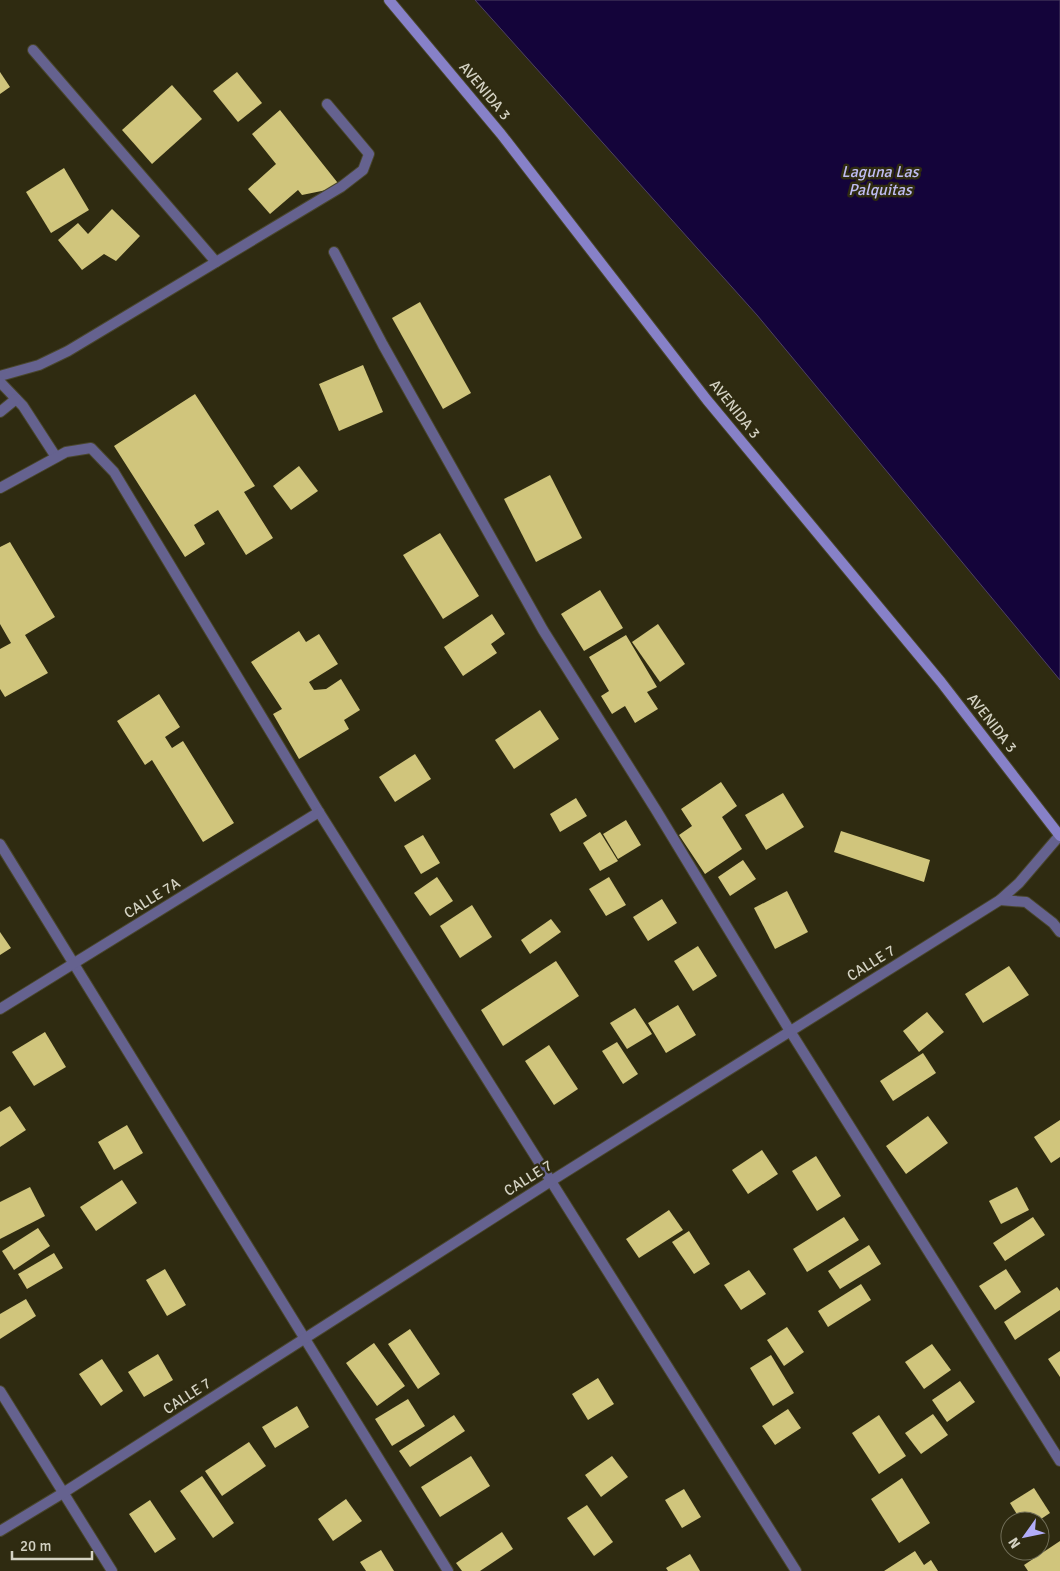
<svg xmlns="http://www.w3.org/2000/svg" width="1060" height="1571" viewBox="0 0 1060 1571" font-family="Signika,sans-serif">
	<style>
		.water { fill: #14043a; stroke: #4e4263 }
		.building { fill: #d0c57c }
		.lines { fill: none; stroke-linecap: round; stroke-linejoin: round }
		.service-casing { stroke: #49462d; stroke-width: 12 }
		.minor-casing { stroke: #49462d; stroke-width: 12 }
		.tertiary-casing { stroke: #49462d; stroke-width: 12 }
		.secondary-casing { stroke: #49462d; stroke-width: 12 }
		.service { stroke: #65628f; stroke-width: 10 }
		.minor { stroke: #65628f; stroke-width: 10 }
		.tertiary { stroke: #65628f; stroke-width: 10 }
		.secondary { stroke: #8781c8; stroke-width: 10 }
		.labels { text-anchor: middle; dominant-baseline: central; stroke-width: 5; stroke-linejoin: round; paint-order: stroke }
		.street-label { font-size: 15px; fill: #d4d2c3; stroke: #2f2b11 }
		.water-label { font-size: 16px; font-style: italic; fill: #bfbcf2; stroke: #2f2b11 }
	</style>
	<rect width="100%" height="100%" fill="#2f2b11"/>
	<polygon class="water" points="475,0 1060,0 1060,680 757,315"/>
	<g class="building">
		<polygon points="0,72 10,87 0,94"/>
		<polygon points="237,72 262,103 238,122 213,91"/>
		<polygon points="172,85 202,119 152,164 122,130"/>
		<polygon points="280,110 341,187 302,195 298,190 270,214 248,189 276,164 252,134"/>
		<polygon points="64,168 89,210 51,233 26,192"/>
		<polygon points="112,209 140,236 116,261 104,254 82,270 58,240 78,223 88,234"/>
		<polygon points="420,302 471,393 443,409 392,318"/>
		<polygon points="363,365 383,412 339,431 319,384"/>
		<polygon points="195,394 255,486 244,492 273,538 246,555 218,510 194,525 205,544 185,557 114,446"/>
		<polygon points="299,466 318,491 291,510 273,486"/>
		<polygon points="550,475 582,538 536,562 504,499"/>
		<polygon points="440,533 479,596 443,619 403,555"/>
		<polygon points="10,542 55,617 25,635 48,673 5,697 0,689 0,649 11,643 0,624 0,547"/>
		<polygon points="600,590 623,628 584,651 561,614"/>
		<polygon points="492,614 505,634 491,644 497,653 463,676 444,647"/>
		<polygon points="658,624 685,664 660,682 632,642"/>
		<polygon points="299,631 306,642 319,634 338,664 309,682 314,690 326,689 341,679 360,710 344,720 349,729 299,759 273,714 282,709 251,662"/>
		<polygon points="626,635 657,687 647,692 658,709 635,723 625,706 612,714 601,696 609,691 589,657"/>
		<polygon points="159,694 180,727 165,737 172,748 183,741 234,823 203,842 152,760 145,765 117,721"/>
		<polygon points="540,710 559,739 514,769 495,740"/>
		<polygon points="415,754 431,779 395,802 379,777"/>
		<polygon points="721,782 737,806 722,817 742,849 705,874 679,835 692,826 681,809"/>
		<polygon points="783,793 804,827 766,850 745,815"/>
		<polygon points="576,798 587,816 560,832 550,814"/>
		<polygon points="626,820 641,845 618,859 603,834"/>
		<polygon points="841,831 930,860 924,882 834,852"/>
		<polygon points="600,832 618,861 600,871 583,843"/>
		<polygon points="423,835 440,863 421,874 404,846"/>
		<polygon points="743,860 756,879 730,896 718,877"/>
		<polygon points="437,877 453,901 430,916 414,893"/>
		<polygon points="609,877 626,905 606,916 589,889"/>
		<polygon points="787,891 808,932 775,949 754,908"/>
		<polygon points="662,899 677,923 648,941 633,917"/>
		<polygon points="472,905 492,937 460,958 440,926"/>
		<polygon points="551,919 561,932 530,954 521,940"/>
		<polygon points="0,932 11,948 0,955"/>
		<polygon points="698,946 717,976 693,991 674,961"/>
		<polygon points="556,961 579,996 503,1046 481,1010"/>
		<polygon points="1009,966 1029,995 983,1023 965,994"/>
		<polygon points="678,1005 696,1035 666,1053 648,1023"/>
		<polygon points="635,1008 652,1034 627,1049 610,1023"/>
		<polygon points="927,1012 944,1032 919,1052 903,1031"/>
		<polygon points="45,1032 66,1067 34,1086 12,1052"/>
		<polygon points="617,1042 638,1074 623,1084 602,1051"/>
		<polygon points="549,1045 578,1089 554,1105 525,1061"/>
		<polygon points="923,1053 936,1073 893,1101 880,1081"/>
		<polygon points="10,1106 26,1130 0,1147 0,1112"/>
		<polygon points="928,1116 948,1143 906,1174 886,1146"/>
		<polygon points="1060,1120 1060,1157 1051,1163 1034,1137"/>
		<polygon points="127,1125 143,1153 114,1170 98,1142"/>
		<polygon points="762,1150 778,1174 748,1194 732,1170"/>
		<polygon points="816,1156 841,1196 817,1211 792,1171"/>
		<polygon points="122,1180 137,1203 96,1231 80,1207"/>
		<polygon points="30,1187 45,1216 0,1239 0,1202"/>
		<polygon points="1017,1187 1029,1210 1001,1224 989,1201"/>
		<polygon points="669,1210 683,1230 639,1258 626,1239"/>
		<polygon points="844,1217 859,1240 807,1272 793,1249"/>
		<polygon points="1033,1217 1045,1235 1005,1261 993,1243"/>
		<polygon points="38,1228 50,1246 14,1270 2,1251"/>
		<polygon points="689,1231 710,1264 694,1274 672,1242"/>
		<polygon points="869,1245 881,1264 840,1289 828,1271"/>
		<polygon points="54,1253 63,1268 27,1289 18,1274"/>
		<polygon points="165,1269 186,1305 167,1316 146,1280"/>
		<polygon points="1006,1269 1021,1292 995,1310 979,1286"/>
		<polygon points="749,1270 766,1294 741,1310 724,1285"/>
		<polygon points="861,1284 871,1300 828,1327 818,1311"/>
		<polygon points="1057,1287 1060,1291 1060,1310 1015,1340 1004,1322"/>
		<polygon points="26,1299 36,1316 0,1339 0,1314"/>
		<polygon points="787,1327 804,1352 784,1366 767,1340"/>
		<polygon points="410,1329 440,1374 418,1389 388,1344"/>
		<polygon points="374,1343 405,1386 377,1406 346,1363"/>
		<polygon points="932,1344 951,1370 924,1389 905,1362"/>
		<polygon points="1060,1351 1060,1377 1048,1359"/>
		<polygon points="158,1354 173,1380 144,1397 128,1372"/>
		<polygon points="771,1355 794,1393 773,1406 750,1368"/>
		<polygon points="102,1359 123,1391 101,1406 79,1374"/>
		<polygon points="598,1378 614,1404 588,1420 572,1394"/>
		<polygon points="960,1381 975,1402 947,1422 932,1400"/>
		<polygon points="408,1399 425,1426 392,1446 375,1419"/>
		<polygon points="297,1406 309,1427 275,1448 262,1427"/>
		<polygon points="788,1409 801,1428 775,1445 762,1426"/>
		<polygon points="933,1414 948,1435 921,1454 905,1433"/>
		<polygon points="454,1415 465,1431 410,1467 399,1451"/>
		<polygon points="879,1415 906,1456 879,1474 852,1433"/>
		<polygon points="249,1442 266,1466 222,1496 205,1471"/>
		<polygon points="471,1456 490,1486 440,1517 421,1487"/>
		<polygon points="612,1456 628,1477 601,1497 585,1475"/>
		<polygon points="202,1476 234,1523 213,1538 180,1491"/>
		<polygon points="902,1478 930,1523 899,1543 871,1499"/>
		<polygon points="1034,1488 1050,1513 1038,1521 1021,1521 1010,1503"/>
		<polygon points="684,1489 701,1517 682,1528 665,1500"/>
		<polygon points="346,1499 362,1521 333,1541 318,1519"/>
		<polygon points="150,1500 176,1539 155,1553 129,1514"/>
		<polygon points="587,1505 613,1542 594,1556 567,1518"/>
		<polygon points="502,1532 513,1549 480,1571 462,1571 456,1563"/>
		<polygon points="1060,1541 1060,1571 1028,1571 1024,1565"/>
		<polygon points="381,1550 394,1571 366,1571 360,1562"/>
		<polygon points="915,1551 924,1565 931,1560 938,1571 884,1571"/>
		<polygon points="690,1554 700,1571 668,1571 666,1568"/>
	</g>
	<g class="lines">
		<g class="service-casing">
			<polyline id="service" points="1000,900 1026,902 1053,923 1060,932"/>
		</g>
		<g class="minor-casing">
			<g id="minor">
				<polyline points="33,50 216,262"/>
				<polyline points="334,252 383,345 543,630 656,810 790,1031 1060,1461"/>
				<polyline points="0,376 39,365 68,351 341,187 363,170 369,154 327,104"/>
				<polyline points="0,382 23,406 56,457"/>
				<polyline points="0,412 16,399"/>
				<polyline points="0,488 66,452 91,448 114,472 319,812 796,1571"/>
				<polyline points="0,844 448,1571"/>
				<polyline points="0,1009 319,812"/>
				<polyline points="0,1391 112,1571"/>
			</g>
		</g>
		<g class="tertiary-casing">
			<polyline id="tertiary" points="0,1531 63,1493 551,1181 1000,900 1019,883 1060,835"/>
		</g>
		<g class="secondary-casing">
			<polyline id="secondary" points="389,0 501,134 707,400 941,682 1060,836"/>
		</g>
		<use href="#service" class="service"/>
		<use href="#minor" class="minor"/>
		<use href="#tertiary" class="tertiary"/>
		<use href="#secondary" class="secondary"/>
	</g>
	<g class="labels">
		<g class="street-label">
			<text transform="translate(485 91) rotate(50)">AVENIDA 3</text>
			<text transform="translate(735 409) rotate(51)">AVENIDA 3</text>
			<text transform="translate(992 723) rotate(52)">AVENIDA 3</text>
			<text transform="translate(152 898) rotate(-32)">CALLE 7A</text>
			<text transform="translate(871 963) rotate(-32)">CALLE 7</text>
			<text transform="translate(528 1178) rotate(-32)">CALLE 7</text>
			<text transform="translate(187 1396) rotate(-33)">CALLE 7</text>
		</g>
		<g class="water-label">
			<text x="880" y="172">Laguna Las<tspan x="880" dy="18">Palquitas</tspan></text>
		</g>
	</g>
	<g transform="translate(1025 1536) rotate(237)"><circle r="24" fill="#2f2b11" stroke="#716e58"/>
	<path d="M0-4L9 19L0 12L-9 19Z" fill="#b2adf9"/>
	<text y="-8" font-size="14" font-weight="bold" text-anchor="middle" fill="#d4d2c3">N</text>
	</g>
	<path d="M12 1551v8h80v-8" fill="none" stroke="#d4d2c3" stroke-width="2.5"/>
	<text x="20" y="1551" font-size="15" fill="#d4d2c3" stroke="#2f2b11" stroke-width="4" paint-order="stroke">20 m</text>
</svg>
